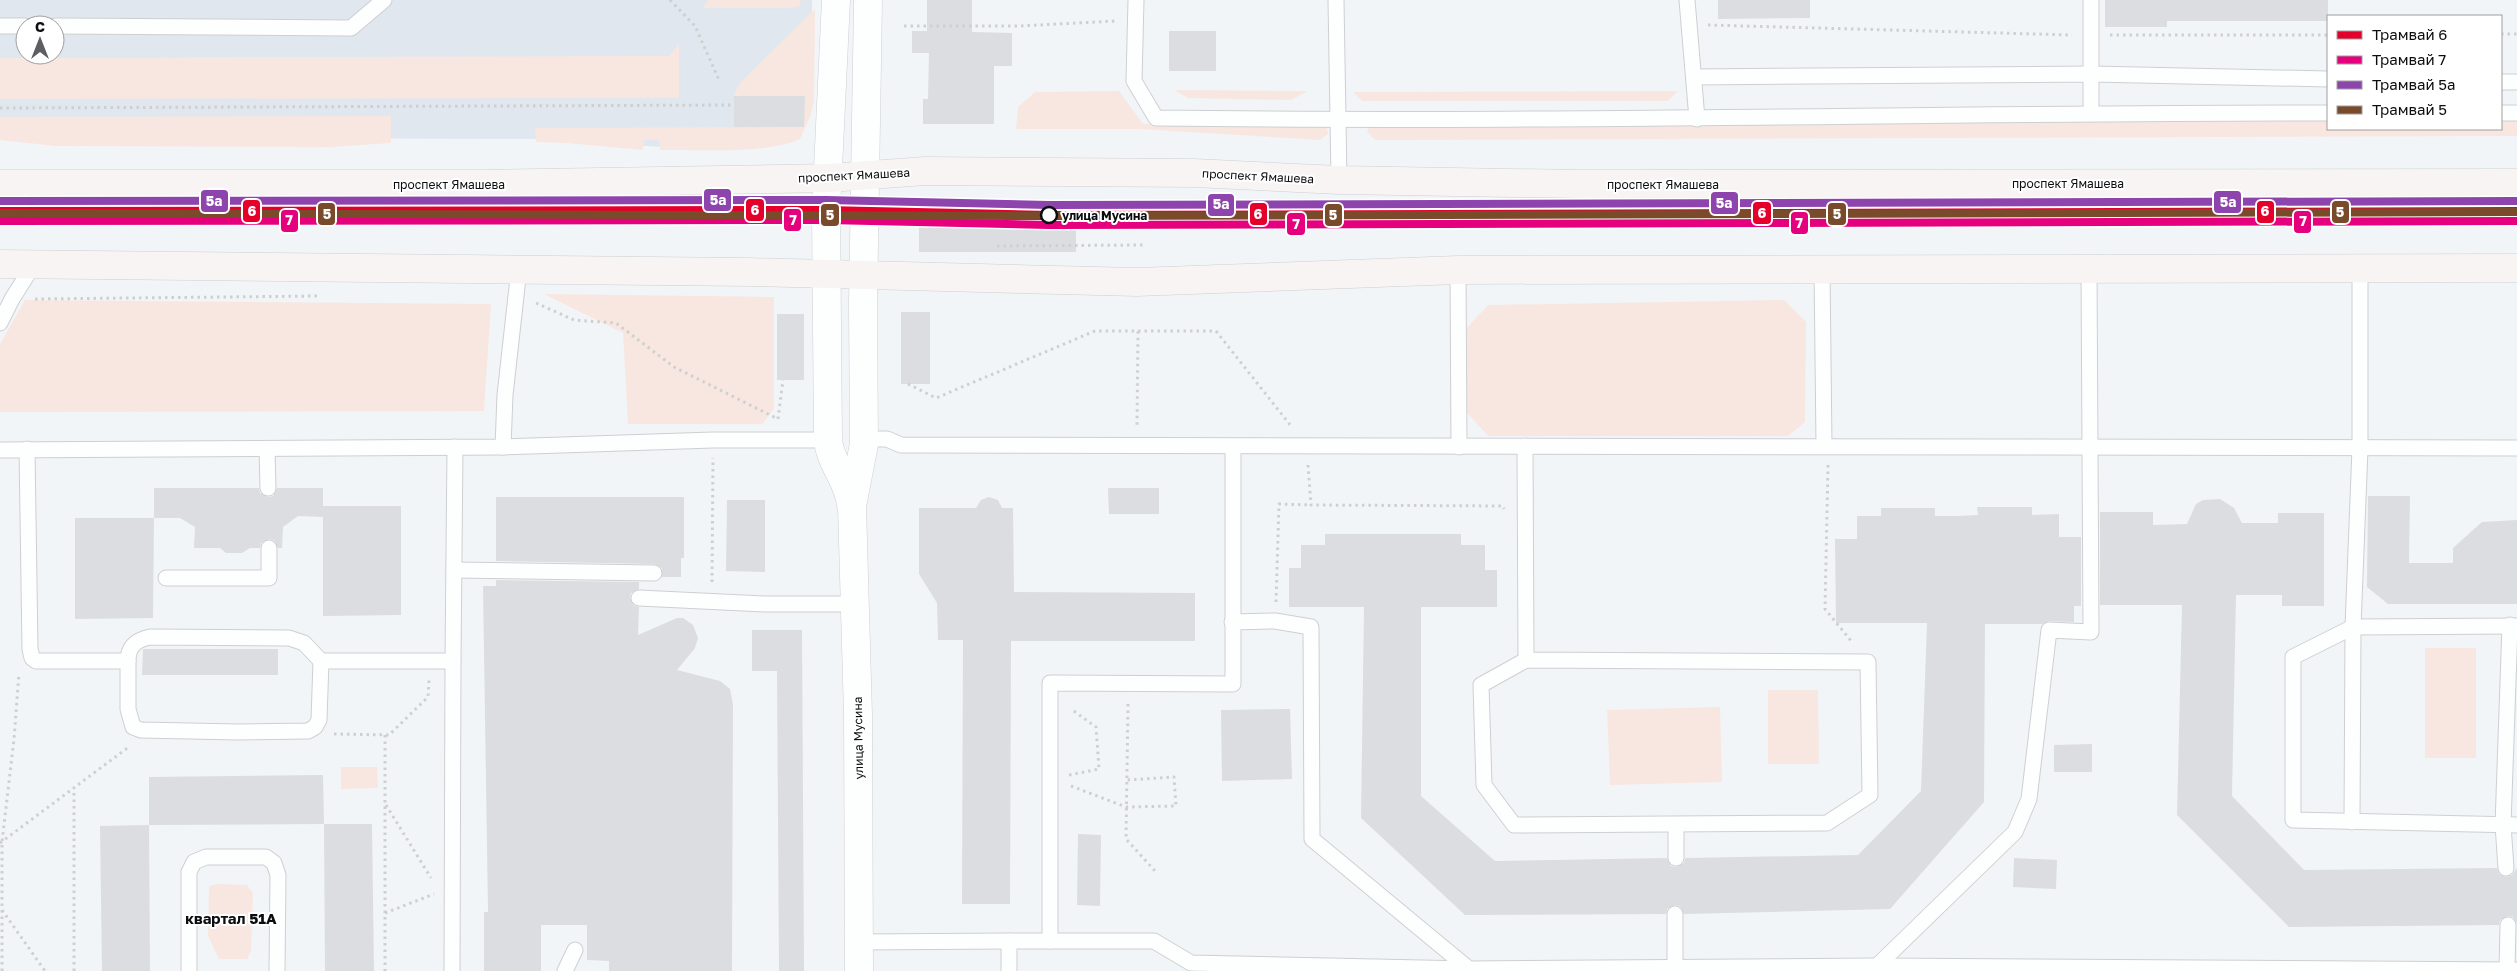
<svg xmlns="http://www.w3.org/2000/svg" width="2517" height="971" viewBox="0 0 2517 971" font-family="'Golos Text',sans-serif">
	<style>
		.built { fill: #e0e7ef; fill-rule: evenodd }
		.green { fill: #f8e7e0 }
		.building { fill: #dbdde0 }
		.lines { fill: none; stroke-linecap: round; stroke-linejoin: round }
		.service-casing { stroke: #cecfd2; stroke-width: 17 }
		.tertiary-casing { stroke: #cecfd2; stroke-width: 29 }
		.primary-casing { stroke: #cecfd1; stroke-width: 29 }
		.path { stroke: #ced0d0; stroke-width: 3; stroke-dasharray: 2.5 4; stroke-linecap: butt }
		.service { stroke: #fdfefe; stroke-width: 15 }
		.tertiary { stroke: #fdfefe; stroke-width: 28 }
		.primary { stroke: #f7f4f3; stroke-width: 28 }
		.tram-1-casing { stroke: #fff; stroke-width: 11 }
		.tram-2-casing { stroke: #fff; stroke-width: 11 }
		.tram-3-casing { stroke: #fff; stroke-width: 11 }
		.tram-4-casing { stroke: #fff; stroke-width: 11 }
		.tram-1 { stroke: #e4002b; stroke-width: 8 }
		.tram-2 { stroke: #e5007d; stroke-width: 8 }
		.tram-3 { stroke: #8e44ad; stroke-width: 8 }
		.tram-4 { stroke: #7a4b2a; stroke-width: 8 }
		.stop-dot { fill: #fff; stroke: #0c0d0f; stroke-width: 2.5 }
		.labels { text-anchor: middle; dominant-baseline: central; stroke-width: 4; stroke-linejoin: round; paint-order: stroke }
		.street-label { font-size: 12px; fill: #0c0d0f; stroke: #fff }
		.stop-label { font-size: 12px; font-weight: bold; fill: #0c0d0f; stroke: #fff; text-anchor: start }
		.quarter-label { font-size: 15px; font-weight: bold; fill: #0c0d0f; stroke: #fff }
		.line-badge { stroke: #fff; stroke-width: 2 }
		.badge-label { font-size: 14px; text-anchor: middle; font-weight: bold; fill: #fff }
	</style>
	<rect width="100%" height="100%" fill="#f2f5f8"/>
	<path class="built" d="M0,0h812l-1,101 -3,14 -10,22 -135,10 -124,-8 -539,-2zM25,25h30v30h-30z"/>
	<g class="green">
		<polygon points="708,0 801,0 799,6 791,8 703,8"/>
		<path d="M815,9l-1,93 -4,15 -10,22c-36,16 -100,10 -140,11l-1,-10h-15l-1,10 -76,-7 -31,-1 -1,-14 269,-1v-31h-70l5,-12z"/>
		<polygon points="679,44 679,98 0,99 0,58 669,56"/>
		<polygon points="1174,90 1308,91 1291,100 1188,98"/>
		<polygon points="1119,91 1143,124 1327,127 1328,134 1320,140 1140,129 1016,129 1018,107 1035,92"/>
		<polygon points="1678,91 1668,101 1362,101 1353,92"/>
		<polygon points="391,116 391,143 331,147 56,146 0,140 0,117"/>
		<polygon points="2501,120 2517,120 2517,136 1375,140 1367,132 1369,125 2328,121 2328,129 2501,129"/>
		<polygon points="544,294 774,297 774,409 762,424 628,424 623,333"/>
		<polygon points="25,300 491,304 484,411 0,412 0,344"/>
		<polygon points="1784,300 1806,322 1805,422 1788,436 1488,436 1461,406 1464,331 1488,305"/>
		<rect x="2425" y="648" width="51" height="110"/>
		<polygon points="1768,690 1818,690 1819,764 1768,764"/>
		<polygon points="1720,707 1722,782 1610,785 1607,710"/>
		<polygon points="341,767 377,767 378,788 341,789"/>
		<polygon points="218,884 247,885 253,893 251,951 247,959 219,959 208,936 209,886"/>
	</g>
	<g class="building">
		<polygon points="927,0 972,0 972,32 1012,33 1012,66 994,66 994,124 923,124 923,99 928,99 929,53 912,53 912,31 927,31"/>
		<polygon points="1718,0 1810,0 1810,18 1718,19"/>
		<polygon points="2105,0 2328,0 2328,21 2167,21 2167,27 2105,27"/>
		<rect x="1169" y="31" width="47" height="40"/>
		<polygon points="734,96 805,96 804,127 734,127"/>
		<polygon points="919,201 1076,202 1076,252 919,252"/>
		<rect x="901" y="312" width="29" height="72"/>
		<rect x="777" y="314" width="27" height="66"/>
		<polygon points="154,488 259,488 260,493 268,497 273,496 277,488 323,488 323,506 401,506 401,615 323,616 323,517 298,516 283,527 282,548 278,548 274,540 269,539 261,543 260,548 250,548 242,553 226,553 220,548 194,548 195,527 180,518 154,518"/>
		<polygon points="1108,488 1159,488 1159,514 1109,514"/>
		<polygon points="2368,496 2410,496 2409,563 2453,563 2453,548 2482,522 2517,520 2517,604 2388,604 2367,587"/>
		<polygon points="496,497 684,497 684,558 681,558 681,577 662,577 662,568 654,564 496,561"/>
		<polygon points="989,497 998,500 1002,508 1013,508 1014,592 1195,593 1195,641 1011,641 1010,904 962,904 963,640 938,640 937,603 919,574 919,508 976,508 981,500"/>
		<polygon points="2220,499 2234,508 2242,523 2278,523 2278,513 2324,513 2324,606 2282,606 2282,595 2236,595 2232,796 2304,870 2497,868 2499,874 2506,877 2512,875 2517,868 2517,923 2513,917 2508,916 2500,920 2499,925 2289,927 2177,815 2182,605 2100,605 2100,512 2153,512 2153,525 2187,524 2196,504 2203,500"/>
		<polygon points="727,500 765,500 765,572 726,571"/>
		<polygon points="1977,507 2032,507 2032,515 2059,514 2059,537 2081,537 2081,606 2074,606 2074,622 2049,621 2042,624 1985,624 1984,802 1890,909 1684,914 1680,906 1675,905 1667,909 1666,914 1465,915 1361,818 1364,607 1289,607 1289,568 1301,568 1301,545 1325,545 1325,534 1461,534 1461,545 1485,545 1485,570 1497,570 1497,607 1421,607 1421,796 1495,861 1667,858 1671,866 1676,867 1684,863 1685,858 1858,855 1921,791 1927,623 1836,623 1835,539 1857,539 1857,516 1881,516 1881,508 1935,508 1935,516 1956,516 1978,515"/>
		<polygon points="75,518 154,518 153,618 75,619"/>
		<polygon points="496,580 639,582 639,589 631,593 630,598 634,606 639,607 638,635 677,618 683,618 693,625 698,638 695,648 677,670 720,681 730,689 733,705 732,971 609,971 609,961 587,960 587,925 541,925 541,971 484,971 484,912 488,912 483,586 496,586"/>
		<polygon points="752,630 802,630 804,971 779,971 777,671 752,671"/>
		<polygon points="143,649 278,649 278,675 142,675"/>
		<polygon points="1290,709 1292,779 1222,781 1221,710"/>
		<polygon points="2092,744 2092,772 2054,772 2054,745"/>
		<polygon points="323,775 324,824 149,825 149,777"/>
		<polygon points="324,824 372,824 374,971 325,971"/>
		<polygon points="149,825 150,971 102,971 100,826"/>
		<polygon points="1078,834 1101,835 1100,906 1077,905"/>
		<polygon points="2014,858 2057,860 2056,889 2013,887"/>
	</g>
	<g class="lines">
		<g class="service-casing">
			<g id="service">
				<path d="M1136,0l-2,81 22,37c391,5 781,-5 1172,-5"/>
				<polyline points="1336,0 1339,180"/>
				<polyline points="1687,0 1697,119"/>
				<polyline points="0,26 25,26"/>
				<polyline points="55,26 351,28 384,0"/>
				<polyline points="1694,77 2092,74 2328,79"/>
				<polyline points="2501,82 2517,82"/>
				<polyline points="2091,113 2091,1"/>
				<polyline points="2501,113 2517,113"/>
				<polyline points="1822,269 1824,446"/>
				<polyline points="1458,270 1459,447"/>
				<polyline points="0,323 12,299 34,264"/>
				<polyline points="864,439 887,439 901,445 2517,448"/>
				<polyline points="1525,446 1526,660 1481,685 1484,785 1514,825 1827,823 1870,795 1868,662 1526,660"/>
				<polyline points="503,447 505,395 519,269"/>
				<path d="M27,449l3,200 2,9 4,3h92c0,-15 8,-21 22,-24l139,1 15,5 17,18h132l2,-214"/>
				<polyline points="267,449 268,488"/>
				<polyline points="0,450 503,447 713,440 828,440"/>
				<polyline points="454,570 654,573"/>
				<polyline points="166,578 269,578 269,548"/>
				<polyline points="639,598 766,604 855,604"/>
				<polyline points="1232,622 1275,621 1311,627 1312,839 1469,969 1877,966 2517,970"/>
				<polyline points="2517,626 2353,627 2293,657 2293,820 2517,825"/>
				<polyline points="128,661 128,709 133,727 141,730 238,732 308,731 315,727 319,720 321,661"/>
				<polyline points="2352,822 2353,627 2360,448 2360,267"/>
				<polyline points="1676,825 1676,858"/>
				<polyline points="2506,868 2503,825 2510,625"/>
				<polyline points="1050,941 1154,941 1191,963 1469,969"/>
				<polyline points="859,942 1009,941"/>
				<polyline points="1877,966 2015,832 2029,799 2049,630 2091,632 2089,269"/>
				<polyline points="2507,970 2508,925"/>
				<polyline points="189,971 189,872 194,862 206,857 266,857 274,863 278,875 277,971"/>
				<polyline points="452,971 453,661"/>
				<polyline points="565,971 575,950"/>
				<polyline points="1009,971 1009,941 1050,941 1050,683 1233,684 1233,446"/>
				<polyline points="1675,971 1675,914"/>
			</g>
		</g>
		<g class="tertiary-casing">
			<g id="tertiary">
				<path d="M836,0l-10,210 2,230c2,24 21,40 23,65"/>
				<polyline points="859,971 858,715 852,506 864,444 863,305 868,0"/>
			</g>
		</g>
		<g class="primary-casing">
			<g id="primary">
				<polyline points="0,184 486,184 829,178 925,171 1194,173 1339,180 1578,184 2517,183"/>
				<polyline points="0,264 749,272 1137,282 1458,270 2517,268"/>
			</g>
		</g>
		<g class="path">
			<polyline points="670,0 695,26 719,80"/>
			<polyline points="1708,25 2072,35"/>
			<polyline points="904,26 1019,26 1115,21"/>
			<polyline points="2501,34 2517,34"/>
			<polyline points="2110,35 2328,35"/>
			<polyline points="0,108 734,105"/>
			<polyline points="999,207 1148,207"/>
			<polyline points="997,246 1145,245"/>
			<polyline points="35,299 319,296"/>
			<polyline points="536,303 574,320 616,323 674,367 778,419"/>
			<polyline points="1138,331 1216,331 1291,426"/>
			<polyline points="908,384 936,398 1095,331 1138,331 1137,426"/>
			<polyline points="778,419 783,380"/>
			<polyline points="1308,465 1311,505 1503,506 1504,509"/>
			<polyline points="1828,465 1825,609 1852,642"/>
			<polyline points="712,582 713,458"/>
			<polyline points="1276,602 1279,504 1311,505"/>
			<polyline points="1128,704 1126,839 1155,871"/>
			<polyline points="334,734 389,735 428,697 429,680"/>
			<polyline points="385,735 385,971"/>
			<polyline points="1069,775 1099,769 1096,727 1071,709"/>
			<polyline points="1071,786 1126,807 1176,806 1174,777 1127,780"/>
			<polyline points="386,805 431,878"/>
			<polyline points="0,843 130,746"/>
			<polyline points="2,910 45,971"/>
			<polyline points="385,913 434,894"/>
			<polyline points="2,971 2,842 14,739 19,673"/>
			<polyline points="74,971 74,789"/>
		</g>
		<use href="#service" class="service"/>
		<use href="#tertiary" class="tertiary"/>
		<use href="#primary" class="primary"/>
		<g class="tram-1-casing">
			<polyline id="tram-1" points="0,211 826,210 1049,215 2517,211"/>
		</g>
		<g class="tram-2-casing">
			<polyline id="tram-2" points="0,221 826,220 1049,225 2517,221"/>
		</g>
		<g class="tram-3-casing">
			<polyline id="tram-3" points="0,201 826,200 1049,205 2517,201"/>
		</g>
		<g class="tram-4-casing">
			<polyline id="tram-4" points="0,213 1051,216 2517,212"/>
		</g>
		<use href="#tram-1" class="tram-1"/>
		<use href="#tram-2" class="tram-2"/>
		<use href="#tram-3" class="tram-3"/>
		<use href="#tram-4" class="tram-4"/>
	</g>
	<circle class="stop-dot" cx="1049" cy="215" r="8"/>
	<g class="labels">
		<g class="street-label">
			<text transform="translate(854 175) rotate(-3)">проспект Ямашева</text>
			<text transform="translate(1258 176) rotate(3)">проспект Ямашева</text>
			<text x="2068" y="183">проспект Ямашева</text>
			<text x="449" y="184">проспект Ямашева</text>
			<text x="1663" y="184">проспект Ямашева</text>
			<text transform="translate(858 738) rotate(-91)">улица Мусина</text>
		</g>
		<g class="stop-label">
			<text x="1062" y="215">улица Мусина</text>
		</g>
		<g class="quarter-label">
			<text x="231" y="918">квартал 51А</text>
		</g>
	</g>
	<g class="line-badge">
		<rect x="703" y="188" width="29" height="24" rx="5" fill="#8e44ad"/>
		<rect x="200" y="189" width="29" height="24" rx="5" fill="#8e44ad"/>
		<rect x="2213" y="190" width="29" height="24" rx="5" fill="#8e44ad"/>
		<rect x="1710" y="191" width="29" height="24" rx="5" fill="#8e44ad"/>
		<rect x="1207" y="193" width="28" height="24" rx="5" fill="#8e44ad"/>
		<rect x="745" y="198" width="20" height="24" rx="5" fill="#e4002b"/>
		<rect x="242" y="199" width="19" height="24" rx="5" fill="#e4002b"/>
		<rect x="2256" y="200" width="19" height="24" rx="5" fill="#e4002b"/>
		<rect x="2331" y="200" width="19" height="24" rx="5" fill="#7a4b2a"/>
		<rect x="1752" y="201" width="20" height="24" rx="5" fill="#e4002b"/>
		<rect x="1827" y="202" width="20" height="24" rx="5" fill="#7a4b2a"/>
		<rect x="317" y="202" width="19" height="24" rx="5" fill="#7a4b2a"/>
		<rect x="1249" y="202" width="19" height="24" rx="5" fill="#e4002b"/>
		<rect x="1324" y="203" width="19" height="24" rx="5" fill="#7a4b2a"/>
		<rect x="820" y="203" width="20" height="24" rx="5" fill="#7a4b2a"/>
		<rect x="783" y="208" width="19" height="24" rx="5" fill="#e5007d"/>
		<rect x="280" y="209" width="19" height="24" rx="5" fill="#e5007d"/>
		<rect x="2293" y="210" width="19" height="24" rx="5" fill="#e5007d"/>
		<rect x="1790" y="211" width="19" height="24" rx="5" fill="#e5007d"/>
		<rect x="1286" y="212" width="20" height="24" rx="5" fill="#e5007d"/>
	</g>
	<g class="badge-label">
		<text x="718" y="205">5а</text>
		<text x="214" y="206">5а</text>
		<text x="2228" y="207">5а</text>
		<text x="1724" y="208">5а</text>
		<text x="1221" y="209">5а</text>
		<text x="755" y="215">6</text>
		<text x="252" y="216">6</text>
		<text x="2265" y="216">6</text>
		<text x="2340" y="217">5</text>
		<text x="1762" y="218">6</text>
		<text x="1837" y="219">5</text>
		<text x="327" y="219">5</text>
		<text x="1258" y="219">6</text>
		<text x="1333" y="220">5</text>
		<text x="830" y="220">5</text>
		<text x="793" y="225">7</text>
		<text x="289" y="225">7</text>
		<text x="2303" y="226">7</text>
		<text x="1799" y="228">7</text>
		<text x="1296" y="229">7</text>
	</g>
	<rect x="2327" y="15" width="175" height="115" fill="#ffffff" stroke="#9e9e9f"/>
	<rect x="2337" y="31" width="25" height="8" fill="#e4002b" stroke="#9e9e9f"/>
	<text x="2372" y="40" font-size="15" fill="#0c0d0f">Трамвай 6</text>
	<rect x="2337" y="56" width="25" height="8" fill="#e5007d" stroke="#9e9e9f"/>
	<text x="2372" y="65" font-size="15" fill="#0c0d0f">Трамвай 7</text>
	<rect x="2337" y="81" width="25" height="8" fill="#8e44ad" stroke="#9e9e9f"/>
	<text x="2372" y="90" font-size="15" fill="#0c0d0f">Трамвай 5а</text>
	<rect x="2337" y="106" width="25" height="8" fill="#7a4b2a" stroke="#9e9e9f"/>
	<text x="2372" y="115" font-size="15" fill="#0c0d0f">Трамвай 5</text>
	<g transform="translate(40 40)"><circle r="24" fill="#ffffff" stroke="#9e9e9f"/>
	<path d="M0-4L9 19L0 12L-9 19Z" fill="#5c5e61"/>
	<text y="-8" font-size="14" font-weight="bold" text-anchor="middle" fill="#0c0d0f">С</text>
	</g>
</svg>
